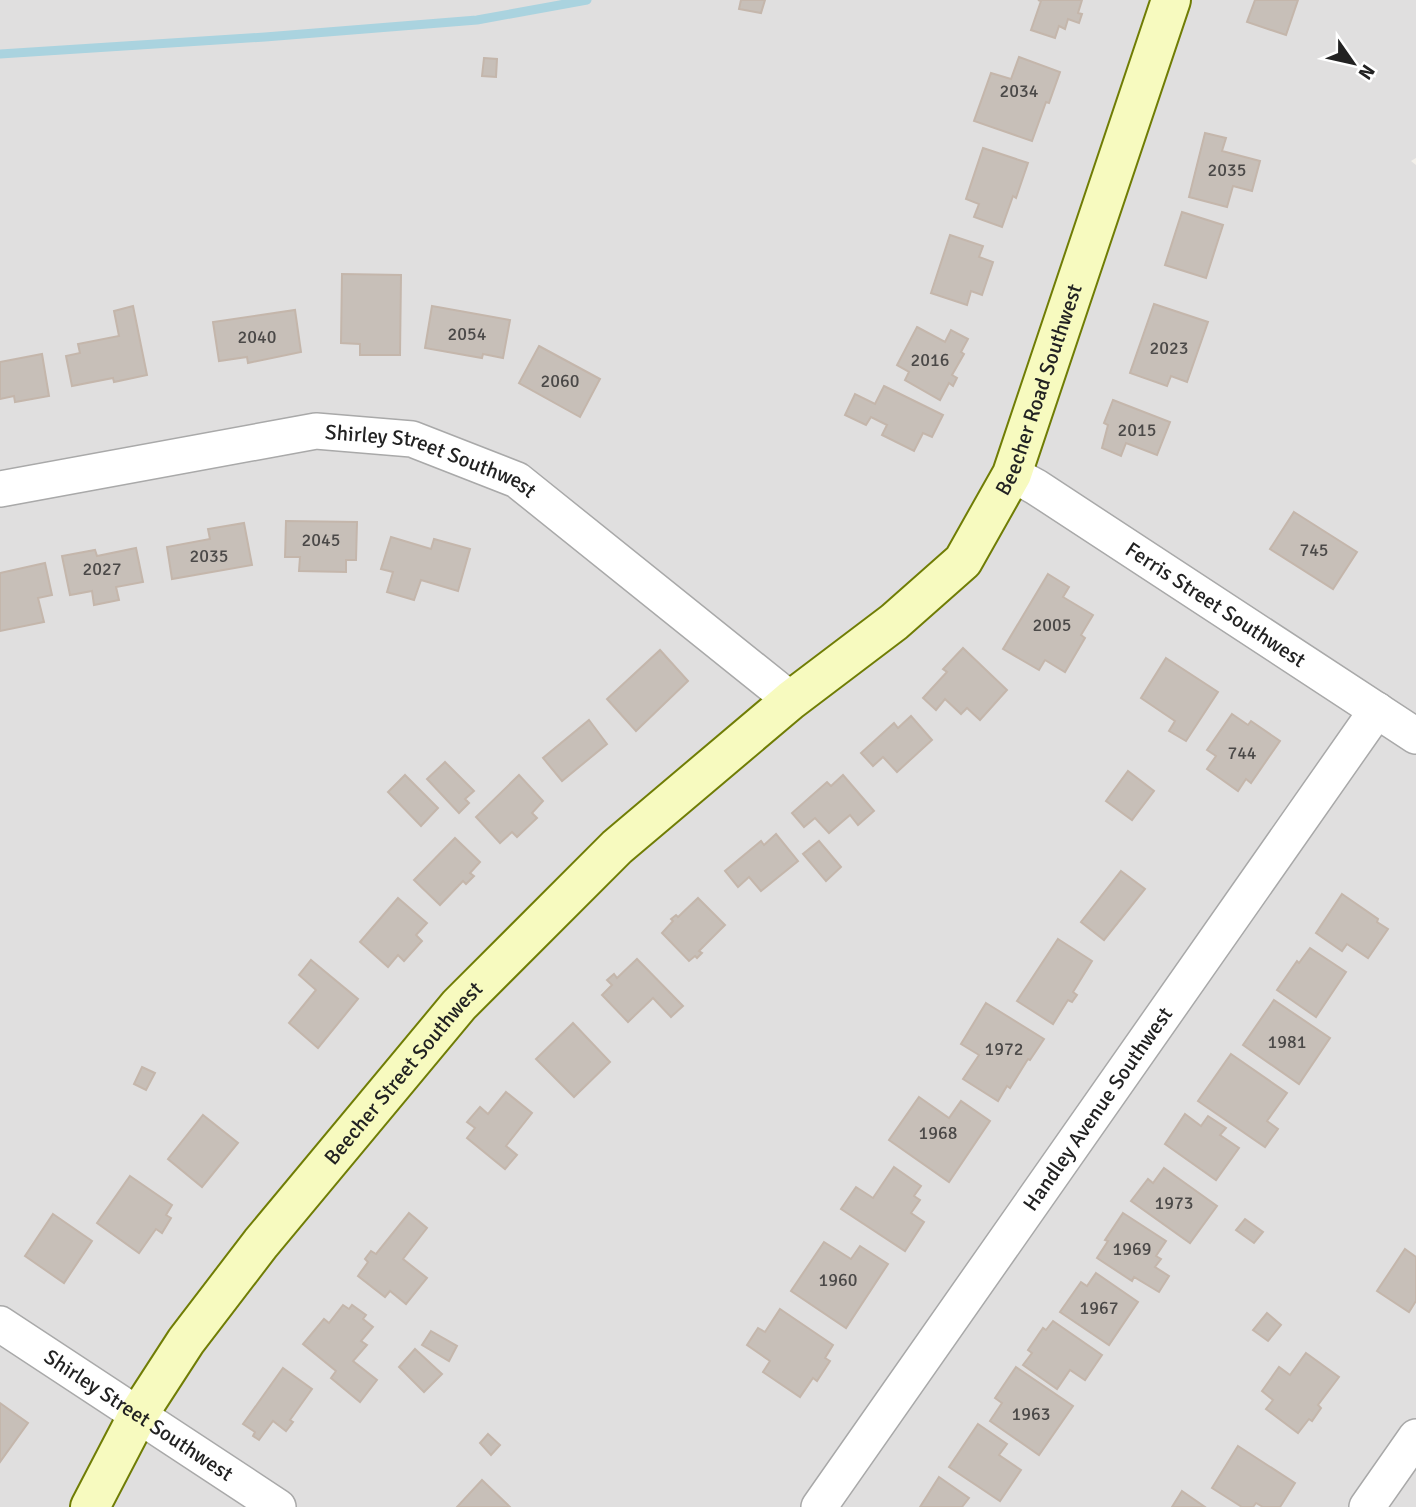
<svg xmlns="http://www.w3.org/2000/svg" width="1416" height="1507" viewBox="0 0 1416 1507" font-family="Signika,sans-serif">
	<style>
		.residential { fill: #e0dfdf }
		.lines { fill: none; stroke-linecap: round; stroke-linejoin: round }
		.stream { stroke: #aad3df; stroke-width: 9 }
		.building { fill: #c7bfb8; stroke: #c4b6ab; stroke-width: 2 }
		.street-casing { stroke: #a9a9a9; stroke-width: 38 }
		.secondary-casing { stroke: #707d05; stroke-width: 42 }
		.street { stroke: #fff; stroke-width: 35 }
		.secondary { stroke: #f7fabf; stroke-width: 38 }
		.labels { text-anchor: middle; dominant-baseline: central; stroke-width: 6; stroke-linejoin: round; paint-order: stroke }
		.number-label { font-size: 18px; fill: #4b4948 }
		.street-label { font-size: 21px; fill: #222; stroke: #fff }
	</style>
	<rect width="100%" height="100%" fill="#f2efe9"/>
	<polygon class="residential" points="0,0 1416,0 1416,158 1411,161 1416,165 1416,1507 0,1507"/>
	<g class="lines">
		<polyline class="stream" points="0,54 265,37 477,20 587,0"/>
	</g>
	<g class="building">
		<polygon points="741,0 765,0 761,13 739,9"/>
		<polygon points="1038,0 1082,0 1078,13 1082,14 1079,23 1068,19 1065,29 1059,26 1055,38 1031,30 1041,1"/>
		<polygon points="1255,0 1298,0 1286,35 1247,22"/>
		<polygon points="1019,57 1060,72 1049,103 1046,102 1032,141 974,121 991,73 1011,79"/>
		<polygon points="484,58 497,59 496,77 482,76"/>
		<polygon points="1205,133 1226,138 1222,151 1260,161 1252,191 1233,186 1227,207 1189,197"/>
		<polygon points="983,148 1028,163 1016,198 1013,196 1002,227 974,217 979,204 966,199"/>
		<polygon points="1182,212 1223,225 1206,278 1165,265"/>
		<polygon points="950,235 983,246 979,257 993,262 982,295 971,291 967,305 931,293"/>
		<polygon points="342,274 401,275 400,355 360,355 360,344 341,343"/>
		<polygon points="1154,304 1208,322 1187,382 1171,376 1167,386 1130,373"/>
		<polygon points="133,306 147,375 114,382 113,378 72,386 66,356 80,353 78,344 119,336 114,311"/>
		<polygon points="432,306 510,320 503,358 483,354 482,358 425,348"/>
		<polygon points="295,310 301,352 248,363 247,357 219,361 213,322"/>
		<polygon points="917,327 945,342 951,330 968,339 961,352 964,354 952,375 957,378 953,386 949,383 940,400 905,380 909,372 897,365"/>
		<polygon points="539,346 600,379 580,417 519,383"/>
		<polygon points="42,354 49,396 15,402 14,396 0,399 0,362"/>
		<polygon points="884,386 943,415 932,437 923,433 914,451 882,435 887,425 871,417 866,425 845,415 855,394 875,404"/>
		<polygon points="1113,400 1170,422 1157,455 1126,443 1121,456 1102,448 1108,425 1104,423"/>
		<polygon points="1294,512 1357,552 1333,589 1270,549"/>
		<polygon points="286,521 357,522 356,560 346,560 346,572 299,571 300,557 285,557"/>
		<polygon points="244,523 252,565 172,579 167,547 210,539 208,529"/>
		<polygon points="391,537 431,549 434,539 470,549 458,591 421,580 414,600 387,592 393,572 381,569"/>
		<polygon points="136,548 143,582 116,587 119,600 94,605 92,591 70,595 62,556 95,550 97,556"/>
		<polygon points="45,563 52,595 38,598 44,622 0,631 0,573"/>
		<polygon points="1048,574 1069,587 1063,597 1093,615 1081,635 1085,638 1065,672 1045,660 1039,670 1003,649"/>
		<polygon points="963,648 1007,690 980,720 967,708 961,714 945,699 936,710 923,698 947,672 943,669"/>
		<polygon points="660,650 688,681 636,731 607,699"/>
		<polygon points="1166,658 1218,692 1186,741 1169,731 1175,721 1141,698"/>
		<polygon points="1232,714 1248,725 1251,721 1280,741 1251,783 1246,779 1238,791 1207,769 1216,756 1207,750"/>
		<polygon points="911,716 932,740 897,772 883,757 873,766 861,753 894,723 898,728"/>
		<polygon points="589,720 607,744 562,781 543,758"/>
		<polygon points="445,762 474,791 465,799 469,803 459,813 427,779"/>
		<polygon points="1128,771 1154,791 1132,820 1106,801"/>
		<polygon points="405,775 438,808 421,826 388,792"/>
		<polygon points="519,775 543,801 532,813 537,818 517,837 512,832 500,843 476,817"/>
		<polygon points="843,775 874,811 858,825 850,815 829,833 815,818 804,827 792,813 827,782 831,786"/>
		<polygon points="776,834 798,861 761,891 749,877 738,887 725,871 761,841 764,845"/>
		<polygon points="455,838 480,862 470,873 474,876 466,884 463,881 440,905 414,880"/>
		<polygon points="819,841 841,867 826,881 803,854"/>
		<polygon points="1121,871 1145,889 1104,940 1081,922"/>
		<polygon points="1342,894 1378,919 1377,922 1388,929 1368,958 1347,944 1342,951 1316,933"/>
		<polygon points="398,898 427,923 416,935 422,941 404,961 398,955 388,967 360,942"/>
		<polygon points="698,898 725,925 699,951 702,953 697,958 695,956 689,961 662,933 673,921 671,919 676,915 678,917"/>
		<polygon points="1058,939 1092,961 1073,992 1077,995 1072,1002 1068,1000 1053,1024 1017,1001"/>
		<polygon points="1310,948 1346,972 1316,1017 1277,990 1297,961 1299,963"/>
		<polygon points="637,959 683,1006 671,1017 653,998 628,1022 602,995 612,985 607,980 614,974 617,978"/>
		<polygon points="311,960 358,999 318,1048 289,1023 316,990 299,975"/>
		<polygon points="1274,1000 1330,1038 1299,1084 1243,1045"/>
		<polygon points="986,1003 1044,1039 1030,1060 1028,1059 1010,1088 1007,1086 998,1101 963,1079 979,1055 961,1044"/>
		<polygon points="573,1023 610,1062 574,1097 536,1059"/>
		<polygon points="1231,1054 1287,1093 1267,1121 1278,1129 1265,1147 1198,1101"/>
		<polygon points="142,1067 155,1073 146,1090 134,1084"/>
		<polygon points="506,1092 532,1113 506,1146 517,1155 505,1169 467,1138 475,1128 467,1122 480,1107 488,1114"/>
		<polygon points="919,1097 949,1118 961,1101 990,1121 949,1182 889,1140"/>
		<polygon points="1185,1114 1201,1126 1208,1116 1226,1128 1220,1135 1239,1148 1216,1180 1165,1144"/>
		<polygon points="203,1115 238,1143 202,1187 168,1159"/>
		<polygon points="894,1167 921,1186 914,1196 920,1200 911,1213 924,1222 905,1251 841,1209 856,1187 873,1198"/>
		<polygon points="1164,1168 1217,1206 1190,1243 1131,1201 1148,1179 1153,1183"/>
		<polygon points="130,1176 172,1205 166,1215 171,1218 162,1233 156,1229 139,1253 97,1223"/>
		<polygon points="409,1213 427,1228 403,1259 427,1278 406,1304 390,1291 385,1297 358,1276 368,1262 365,1259 371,1251 376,1254"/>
		<polygon points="1123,1213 1166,1241 1156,1256 1161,1259 1155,1267 1169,1276 1159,1292 1134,1277 1132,1281 1097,1258 1108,1241 1105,1240"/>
		<polygon points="53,1214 92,1241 64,1283 25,1256"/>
		<polygon points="1245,1219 1263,1232 1254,1243 1236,1230"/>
		<polygon points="824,1242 851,1259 860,1246 888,1264 846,1328 791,1291"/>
		<polygon points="1405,1249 1416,1257 1416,1301 1409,1312 1377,1291"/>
		<polygon points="1096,1273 1138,1302 1109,1345 1060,1312 1081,1282 1087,1286"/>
		<polygon points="343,1305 349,1309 352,1305 366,1315 363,1319 373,1327 361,1341 367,1345 353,1361 377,1380 360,1402 331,1378 336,1371 303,1344 324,1319 329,1323"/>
		<polygon points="780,1309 833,1345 825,1358 830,1361 817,1381 813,1378 800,1397 763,1372 770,1361 747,1345 758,1328 765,1332"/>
		<polygon points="1267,1313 1281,1325 1268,1341 1253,1330"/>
		<polygon points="1053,1321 1102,1355 1085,1380 1070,1370 1057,1389 1023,1365 1032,1353 1028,1350 1043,1328 1046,1330"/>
		<polygon points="431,1331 457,1346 449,1361 422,1345"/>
		<polygon points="415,1349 442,1374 424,1392 399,1367"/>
		<polygon points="1306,1353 1339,1377 1318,1405 1321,1408 1312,1421 1309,1419 1298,1433 1266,1409 1273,1400 1262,1391 1279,1367 1290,1375"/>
		<polygon points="1016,1367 1073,1406 1039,1455 990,1421 1002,1403 995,1398"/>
		<polygon points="283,1368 312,1389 290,1420 293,1422 286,1431 273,1421 259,1440 253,1436 255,1432 243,1424"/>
		<polygon points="0,1403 28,1423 0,1462"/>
		<polygon points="978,1424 1007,1444 999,1455 1021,1470 1000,1501 949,1467"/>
		<polygon points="488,1434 500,1445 491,1455 480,1443"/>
		<polygon points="1238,1446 1295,1483 1280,1507 1263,1507 1256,1503 1253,1507 1242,1507 1212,1488"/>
		<polygon points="939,1477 969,1498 962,1507 920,1507"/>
		<polygon points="482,1480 510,1507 457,1507"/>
		<polygon points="1182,1491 1205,1507 1172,1507"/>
	</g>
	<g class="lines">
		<g class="street-casing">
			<g id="street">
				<path id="s1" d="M1012,474l24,13 380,249"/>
				<path id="s2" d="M0,489l316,-58 96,8 105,41 274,220"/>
				<path id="s3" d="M0,1324l278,183"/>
				<path id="s4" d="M819,1507l558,-797"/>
				<polyline points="1367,1507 1416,1437"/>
			</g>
		</g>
		<g class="secondary-casing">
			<g id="secondary">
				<path id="s5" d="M90,1507l48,-92 48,-74 75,-98 198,-238 158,-158 174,-147 103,-78 69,-61 49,-87 159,-474"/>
			</g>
		</g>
		<use href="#street" class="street"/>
		<use href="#secondary" class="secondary"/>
	</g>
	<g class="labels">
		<g class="number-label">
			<text x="1019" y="91">2034</text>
			<text x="1227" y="170">2035</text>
			<text x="467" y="334">2054</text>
			<text x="257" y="337">2040</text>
			<text x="1169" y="348">2023</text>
			<text x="930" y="360">2016</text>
			<text x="560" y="381">2060</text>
			<text x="1137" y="430">2015</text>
			<text x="321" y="540">2045</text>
			<text x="1314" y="550">745</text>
			<text x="209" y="556">2035</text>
			<text x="102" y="569">2027</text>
			<text x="1052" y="625">2005</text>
			<text x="1242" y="753">744</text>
			<text x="1287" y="1042">1981</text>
			<text x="1004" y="1049">1972</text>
			<text x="938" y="1133">1968</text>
			<text x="1174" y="1203">1973</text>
			<text x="1132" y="1249">1969</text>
			<text x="838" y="1280">1960</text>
			<text x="1099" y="1308">1967</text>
			<text x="1031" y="1414">1963</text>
		</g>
		<g class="street-label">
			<text stroke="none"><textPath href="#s5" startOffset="1486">Beecher Road Southwest</textPath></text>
			<text stroke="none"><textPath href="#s2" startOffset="441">Shirley Street Southwest</textPath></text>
			<text stroke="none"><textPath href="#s1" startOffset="242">Ferris Street Southwest</textPath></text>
			<text stroke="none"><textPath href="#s5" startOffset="537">Beecher Street Southwest</textPath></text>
			<text stroke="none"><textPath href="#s4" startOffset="486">Handley Avenue Southwest</textPath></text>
			<text stroke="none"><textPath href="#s3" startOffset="166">Shirley Street Southwest</textPath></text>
		</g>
	</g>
	<g transform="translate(1353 63) rotate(124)" stroke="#ffffff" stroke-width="5" paint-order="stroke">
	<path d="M0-5L12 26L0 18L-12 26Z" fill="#222222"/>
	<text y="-10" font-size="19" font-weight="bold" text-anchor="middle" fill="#222222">N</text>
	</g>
</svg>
